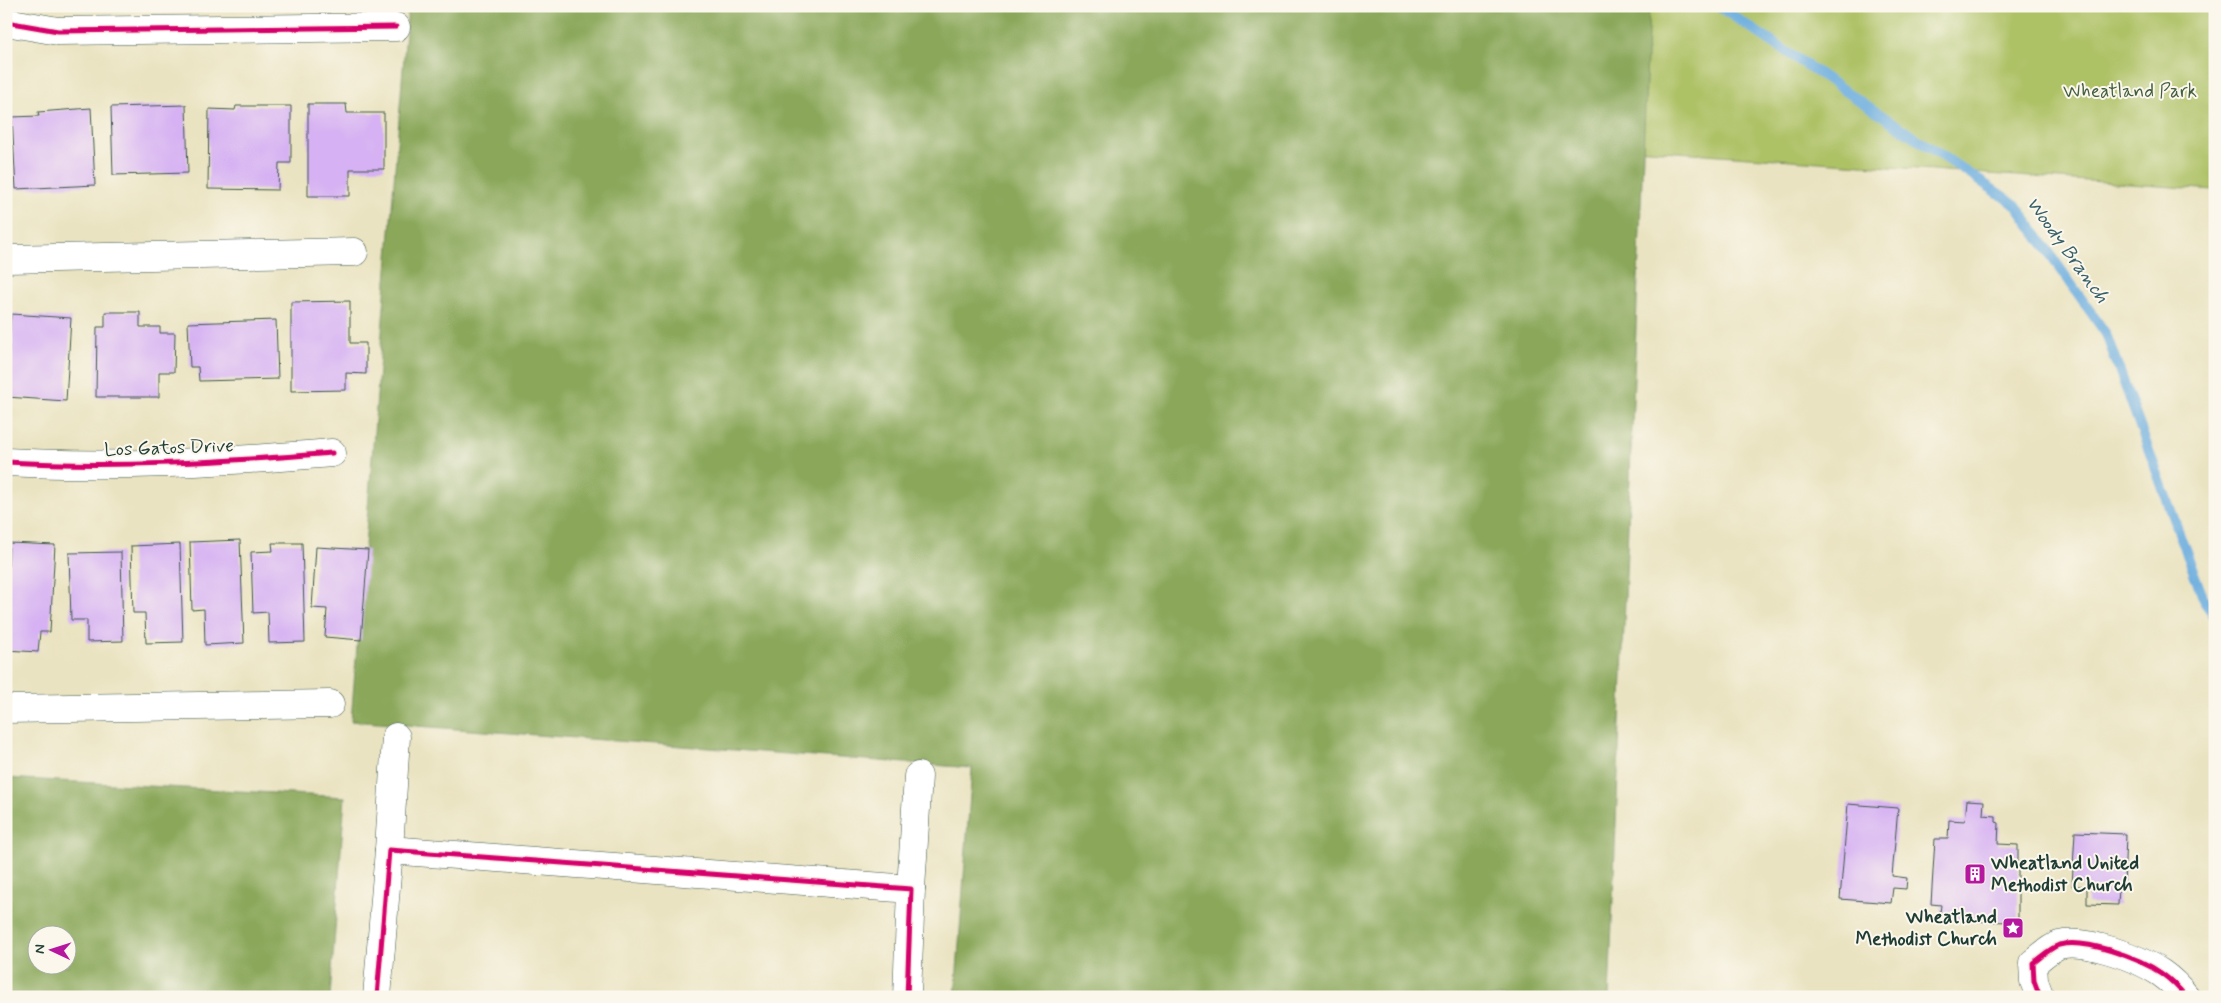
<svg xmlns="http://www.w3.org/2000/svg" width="2221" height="1003" viewBox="0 0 2221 1003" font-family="Mynerve,sans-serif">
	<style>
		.green { fill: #adc165; stroke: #667f4c }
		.forest { fill: #8aa75a; stroke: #547247; fill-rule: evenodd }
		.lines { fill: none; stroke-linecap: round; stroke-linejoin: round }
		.stream { stroke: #69acde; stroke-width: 10 }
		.building { fill: #d6b1f3 }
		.minor-casing { stroke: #3d5649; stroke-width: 29 }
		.minor { stroke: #fff; stroke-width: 28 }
		.cycleway-casing { stroke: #fbf7ec; stroke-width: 8 }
		.cycleway { stroke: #d6006c; stroke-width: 5 }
		.labels { text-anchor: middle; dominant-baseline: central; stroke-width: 4; stroke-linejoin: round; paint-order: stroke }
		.park-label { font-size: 19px; fill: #425e40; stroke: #fbf7ec }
		.street-label { font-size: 19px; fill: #1f3d34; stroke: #fbf7ec }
		.poi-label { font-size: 19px; font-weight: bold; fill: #1f3d34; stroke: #fbf7ec; text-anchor: start }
		.water-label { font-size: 20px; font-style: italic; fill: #355e67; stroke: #fbf7ec }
	</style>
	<rect width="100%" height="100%" fill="#fbf7ec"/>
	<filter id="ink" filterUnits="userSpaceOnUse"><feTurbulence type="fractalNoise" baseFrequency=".02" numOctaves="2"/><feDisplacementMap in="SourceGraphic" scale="10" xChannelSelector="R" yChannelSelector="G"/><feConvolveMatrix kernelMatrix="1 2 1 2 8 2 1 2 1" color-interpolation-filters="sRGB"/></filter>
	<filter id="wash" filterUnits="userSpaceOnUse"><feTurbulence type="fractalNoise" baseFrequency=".0096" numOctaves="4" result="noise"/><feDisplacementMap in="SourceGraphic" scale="20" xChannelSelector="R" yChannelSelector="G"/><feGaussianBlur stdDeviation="1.12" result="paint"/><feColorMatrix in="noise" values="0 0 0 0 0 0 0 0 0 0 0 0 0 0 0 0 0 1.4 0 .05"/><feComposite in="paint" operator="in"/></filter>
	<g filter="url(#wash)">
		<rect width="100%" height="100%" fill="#eae3c1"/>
		<polygon class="green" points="1643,6 2215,6 2215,190 1635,149"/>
		<g class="forest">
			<polygon points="408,6 1649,6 1609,997 955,997 972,768 351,721"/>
			<path d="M6,778l339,19 -15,200h-324zM38,936h30v30h-30z"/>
		</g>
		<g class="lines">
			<polyline class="stream" points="1718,6 2016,205 2106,334 2205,603 2215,616"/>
		</g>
		<g id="blocks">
			<g class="building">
				<polygon points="308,104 346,104 347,113 384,113 384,169 350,169 350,196 308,196"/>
				<polygon points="186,105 188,173 113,175 111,107"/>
				<polygon points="236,106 291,106 291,163 279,163 278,190 208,189 209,109 235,110"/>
				<polygon points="91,108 95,185 16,189 12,117 39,116 38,112"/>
				<polygon points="350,301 350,343 366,343 366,374 346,373 346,390 291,391 291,302"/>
				<polygon points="105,312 140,312 140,327 160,327 160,333 175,333 174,372 159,372 159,397 96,397 97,327 105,327"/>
				<polygon points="11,314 71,318 66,401 6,397"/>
				<polygon points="276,320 278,379 199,381 198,367 190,367 188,323"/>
				<polygon points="240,540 244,643 205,645 204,609 192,610 190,542"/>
				<polygon points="9,543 55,545 50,632 40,632 38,652 6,650"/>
				<polygon points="272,543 302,543 305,642 269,643 268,612 253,613 251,552 273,551"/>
				<polygon points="180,544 183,642 146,643 145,613 133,613 131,546"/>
				<polygon points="316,547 368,550 361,640 325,637 327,609 312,608"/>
				<polygon points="121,552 123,641 87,642 87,620 71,620 69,553"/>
				<polygon points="1967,800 1984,801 1983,815 1996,816 1996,822 1999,823 1998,844 2018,845 2018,922 1953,921 1954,913 1940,913 1941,905 1931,904 1935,839 1948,839 1949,820 1965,821"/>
				<polygon points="1848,804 1898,808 1892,876 1907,878 1906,889 1893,888 1891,903 1840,899"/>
				<polygon points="2075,832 2126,834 2124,887 2119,887 2118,905 2087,904 2087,886 2072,886"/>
			</g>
		</g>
	</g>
	<g filter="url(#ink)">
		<use href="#blocks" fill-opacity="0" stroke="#3d5649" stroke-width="1"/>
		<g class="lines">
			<g class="minor-casing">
				<g id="minor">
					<polyline points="6,22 58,31 396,27"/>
					<polyline points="6,259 354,252"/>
					<path d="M6,462c109,6 218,0 326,-9"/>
					<polyline points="6,709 330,704"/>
					<polyline points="389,850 396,737"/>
					<polyline points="911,889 918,776"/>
					<polyline points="377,997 389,850 911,889 907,997"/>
					<path d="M2040,997l-6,-16 -1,-18c8,-6 17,-15 26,-18 26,-7 80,13 102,28 10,7 18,15 25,24"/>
				</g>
			</g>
			<use href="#minor" class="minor"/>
			<g class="cycleway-casing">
				<g id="cycleway">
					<polyline points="6,22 58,31 396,27"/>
					<path d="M6,462c109,6 218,0 326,-9"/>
					<polyline points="377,997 389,850 911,889 907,997"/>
					<path d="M2040,997l-6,-16 -1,-18c8,-6 17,-15 26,-18 26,-7 80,13 102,28 10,7 18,15 25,24"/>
				</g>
			</g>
			<use href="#cycleway" class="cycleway"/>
		</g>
	</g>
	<defs>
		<g id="building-square" transform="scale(1.125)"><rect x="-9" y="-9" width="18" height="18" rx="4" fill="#b5179e" stroke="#fbf7ec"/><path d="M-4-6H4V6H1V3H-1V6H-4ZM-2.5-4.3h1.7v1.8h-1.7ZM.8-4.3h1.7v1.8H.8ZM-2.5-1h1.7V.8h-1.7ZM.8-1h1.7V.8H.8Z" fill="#fff"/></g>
		<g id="sight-square" transform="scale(1.125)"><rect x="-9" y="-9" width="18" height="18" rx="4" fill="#b5179e" stroke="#fbf7ec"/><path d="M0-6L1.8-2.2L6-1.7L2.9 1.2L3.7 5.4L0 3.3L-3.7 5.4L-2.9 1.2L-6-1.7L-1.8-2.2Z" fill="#fff"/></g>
	</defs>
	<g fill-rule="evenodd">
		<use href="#building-square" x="1975" y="874"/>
		<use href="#sight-square" x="2013" y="928"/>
	</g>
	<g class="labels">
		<g class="park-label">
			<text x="2130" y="91">Wheatland Park</text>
		</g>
		<g class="street-label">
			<text transform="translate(169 448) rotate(-2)">Los Gatos Drive</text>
		</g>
		<g class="poi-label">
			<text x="1991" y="863">Wheatland United<tspan x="1991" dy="22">Methodist Church</tspan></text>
			<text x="1997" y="917" text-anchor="end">Wheatland<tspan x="1997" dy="22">Methodist Church</tspan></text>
		</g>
		<g class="water-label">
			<text transform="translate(2067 250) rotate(54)">Woody Branch</text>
		</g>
	</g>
	<rect width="2221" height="1003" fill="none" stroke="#fbf7ec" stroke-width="25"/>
	<g transform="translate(52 950) rotate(274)"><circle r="24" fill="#fbf7ec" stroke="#a3ada2"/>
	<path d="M0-4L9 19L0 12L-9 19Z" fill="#b5179e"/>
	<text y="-8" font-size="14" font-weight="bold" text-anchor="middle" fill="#1f3d34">N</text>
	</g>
</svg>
